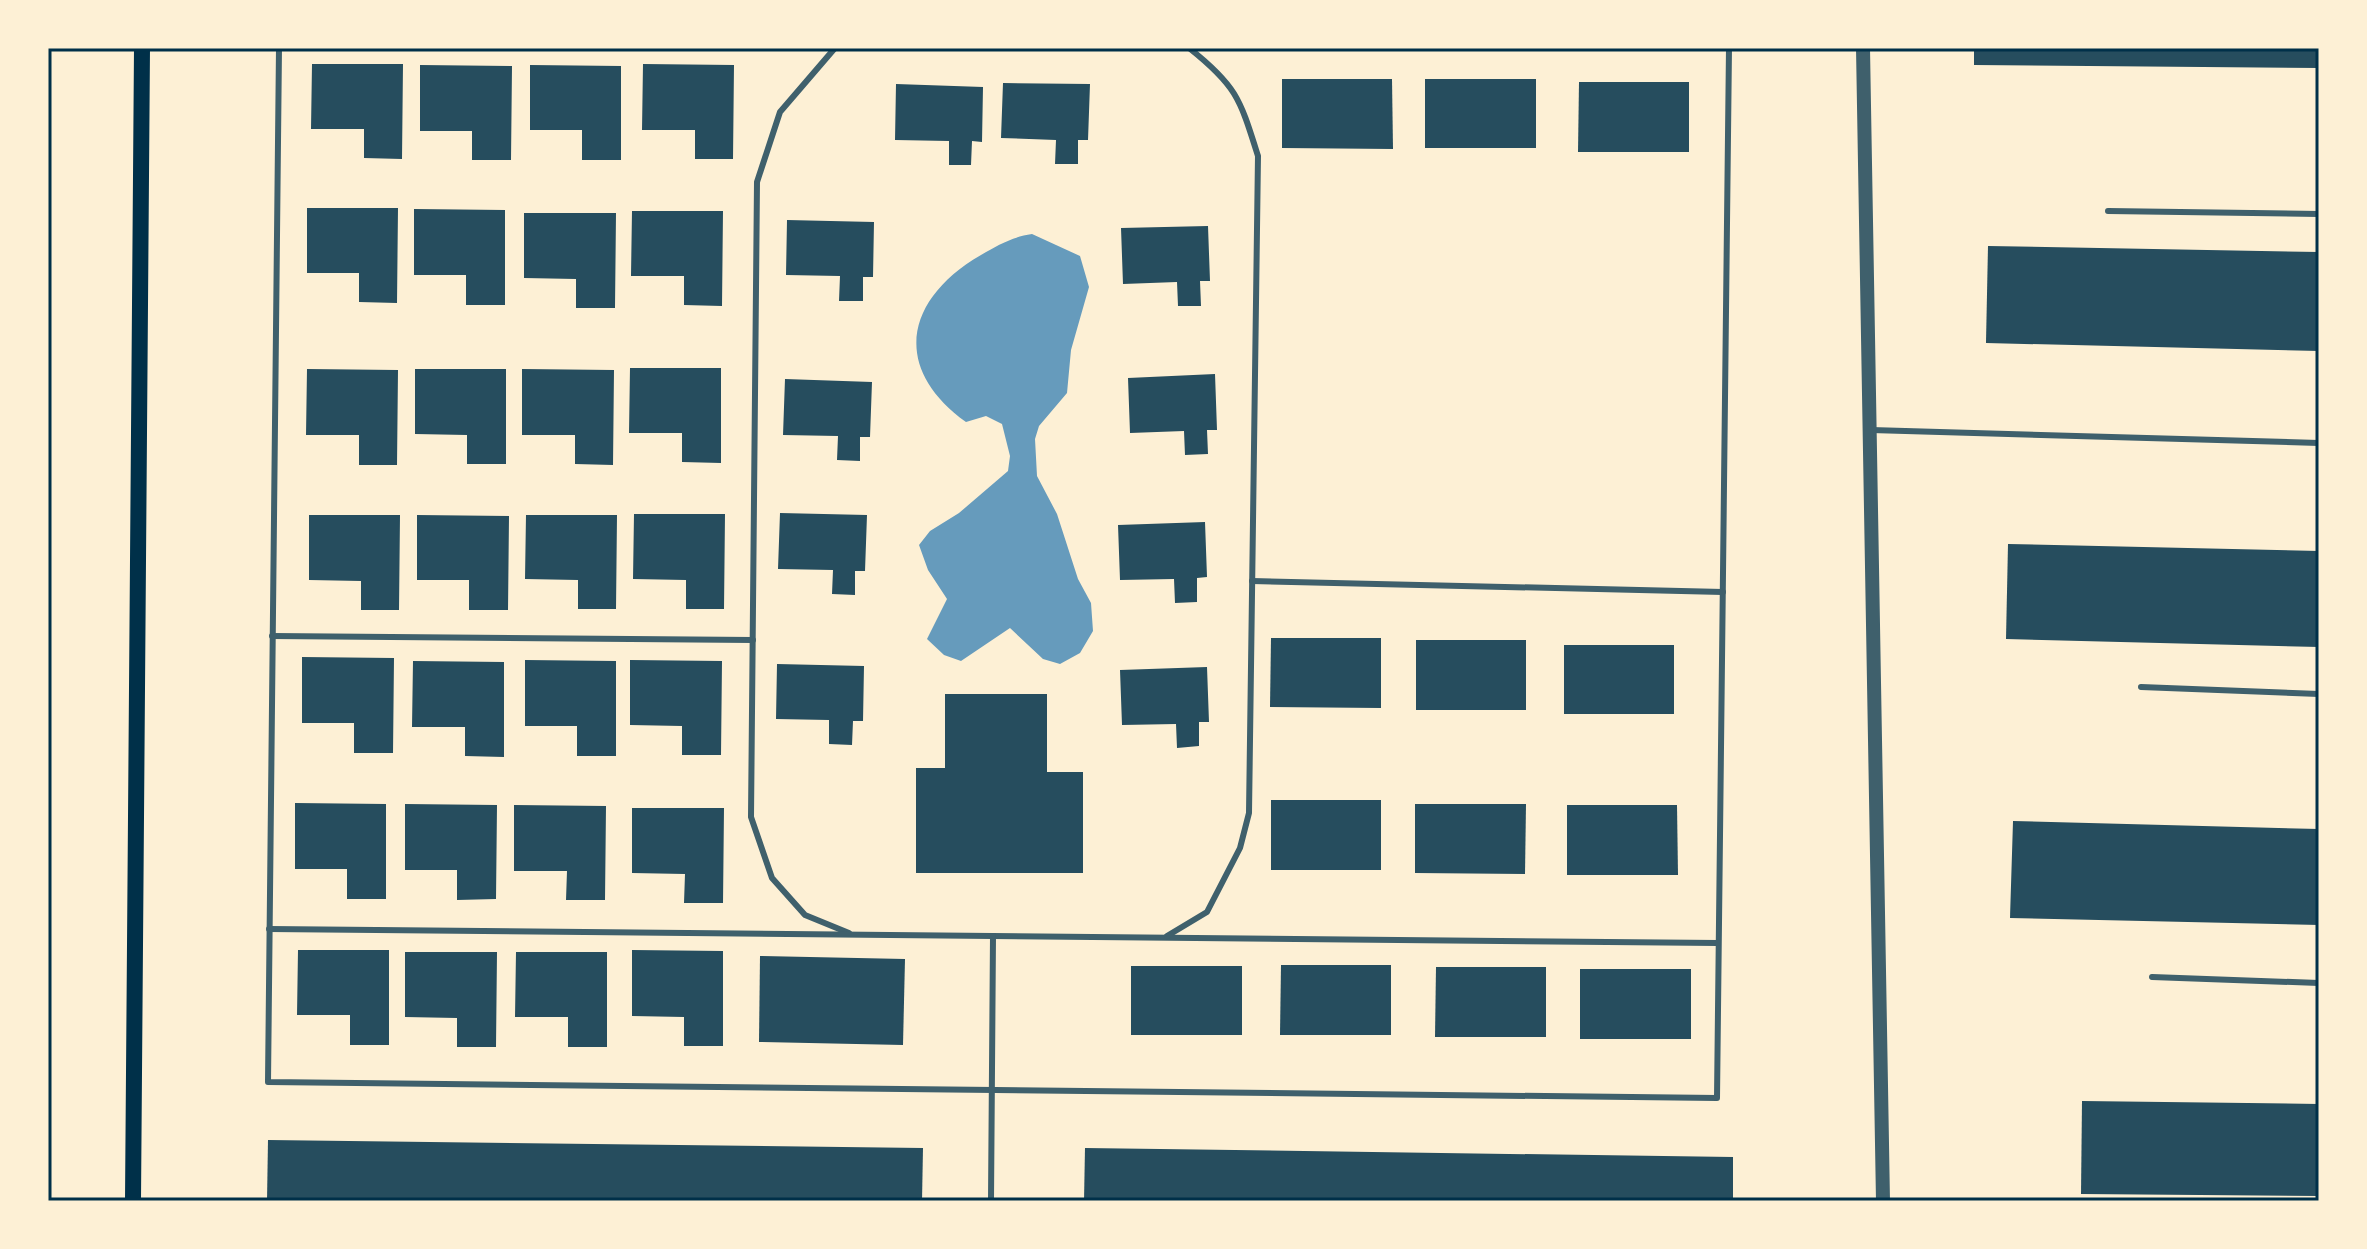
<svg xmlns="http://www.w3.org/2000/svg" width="2367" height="1249" viewBox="0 0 2367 1249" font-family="Poppins,sans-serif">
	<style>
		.water { fill: #669bbc }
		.building { fill: #264d5e }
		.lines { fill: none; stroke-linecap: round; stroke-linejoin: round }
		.service { stroke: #3f606c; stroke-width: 6 }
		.tertiary { stroke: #3f606c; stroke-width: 14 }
		.secondary { stroke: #003049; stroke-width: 16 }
		.neatline { fill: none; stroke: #003049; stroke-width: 3 }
	</style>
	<rect width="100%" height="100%" fill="#fdf0d5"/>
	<path class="water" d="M1032,234l48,22 9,31 -18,63 -4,43 -28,33 -4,13 2,37 20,38 21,65 13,24 2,28 -13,22 -20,11 -17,-5 -33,-31 -49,33 -17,-6 -17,-16 20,-40 -19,-29 -9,-25 11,-14 29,-18 49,-42 2,-15 -8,-32 -16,-8 -20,6c-75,-54 -61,-123 15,-167 17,-10 31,-18 51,-21z"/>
	<g class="building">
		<polygon points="1974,48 2319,48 2319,68 1974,65"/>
		<polygon points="312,64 403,64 402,159 364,158 364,129 311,129"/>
		<polygon points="643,64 734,65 733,159 695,159 695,130 642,130"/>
		<polygon points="420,65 512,66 511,160 472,160 472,131 420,131"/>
		<polygon points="530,65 621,66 621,160 582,160 582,130 530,130"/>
		<polygon points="1282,79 1392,79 1393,149 1282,148"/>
		<rect x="1425" y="79" width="111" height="69"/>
		<polygon points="1579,82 1689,82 1689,152 1578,152"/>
		<polygon points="1003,83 1090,84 1088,140 1078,140 1078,164 1055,164 1056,140 1001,138"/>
		<polygon points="896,84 983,87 982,142 972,141 971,165 949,165 949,141 895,140"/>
		<polygon points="307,208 398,208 397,303 359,302 359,273 307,273"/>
		<polygon points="414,209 505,210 505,305 466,305 466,275 414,275"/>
		<polygon points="632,211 723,211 722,306 684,305 684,276 631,276"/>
		<polygon points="524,213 616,213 615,308 576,308 576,279 524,278"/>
		<polygon points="787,220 874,222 873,277 863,277 863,301 839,301 840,276 786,275"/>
		<polygon points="1208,226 1210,281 1200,281 1201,306 1178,306 1177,282 1123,284 1121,228"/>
		<polygon points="1988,246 2319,252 2319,351 1986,343"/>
		<polygon points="630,368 721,368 721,463 682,462 682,433 629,433"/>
		<polygon points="307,369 398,370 397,465 359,465 359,435 306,435"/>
		<polygon points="415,369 506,369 506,464 467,464 467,435 415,434"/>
		<polygon points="522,369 614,370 613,465 575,464 575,435 522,435"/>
		<polygon points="1215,374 1217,430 1207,430 1208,454 1185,455 1184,431 1130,433 1128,378"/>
		<polygon points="785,379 872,382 870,437 860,437 860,461 837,460 838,436 783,435"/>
		<polygon points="780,513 867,515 865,571 855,571 855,595 832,594 833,570 778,569"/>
		<polygon points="634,514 725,514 724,609 686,609 686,580 633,579"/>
		<polygon points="309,515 400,515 399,610 361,610 361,581 309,580"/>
		<polygon points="417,515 509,516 508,610 469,610 469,580 417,580"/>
		<polygon points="526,515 617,515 616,609 578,609 578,580 525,579"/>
		<polygon points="1205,522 1207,577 1197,578 1197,602 1175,603 1174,579 1120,580 1118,525"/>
		<polygon points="2008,544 2319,551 2319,647 2006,639"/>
		<polygon points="1271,638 1381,638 1381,708 1270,707"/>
		<rect x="1416" y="640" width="110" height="70"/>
		<rect x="1564" y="645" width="110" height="69"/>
		<polygon points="302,657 394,658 393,753 354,753 354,723 302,723"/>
		<polygon points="525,660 616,661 616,756 577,756 577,726 525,726"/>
		<polygon points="630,660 722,661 721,755 682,755 682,726 630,725"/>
		<polygon points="413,661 504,662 504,757 465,756 465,727 412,727"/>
		<polygon points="777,664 864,666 863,721 853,721 852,745 829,744 829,720 776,719"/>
		<polygon points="1207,667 1209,722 1199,722 1199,746 1177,748 1176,724 1122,725 1120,670"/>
		<polygon points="945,694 1047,694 1047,772 1083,772 1083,873 916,873 916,768 945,768"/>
		<rect x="1271" y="800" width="110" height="70"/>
		<polygon points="295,803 386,804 386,899 347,899 347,869 295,869"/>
		<polygon points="405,804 497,805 496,899 457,900 457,870 405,870"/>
		<polygon points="1415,804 1526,804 1525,874 1415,873"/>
		<polygon points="514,805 606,806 605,900 566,900 567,871 514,871"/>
		<polygon points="1567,805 1677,805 1678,875 1567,875"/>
		<polygon points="632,808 724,808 723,903 684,903 685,874 632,873"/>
		<polygon points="2013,821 2319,829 2319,925 2010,918"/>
		<polygon points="298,950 389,950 389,1045 350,1045 350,1015 297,1015"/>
		<polygon points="632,950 723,951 723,1046 684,1046 684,1017 632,1016"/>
		<polygon points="405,952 497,952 496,1047 457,1047 457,1018 405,1017"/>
		<polygon points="516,952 607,952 607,1047 568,1047 568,1017 515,1017"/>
		<polygon points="760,956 905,959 903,1045 759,1042"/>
		<polygon points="1281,965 1391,965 1391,1035 1280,1035"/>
		<rect x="1131" y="966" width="111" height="69"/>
		<polygon points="1436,967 1546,967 1546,1037 1435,1037"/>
		<rect x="1580" y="969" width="111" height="70"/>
		<polygon points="2082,1101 2319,1104 2319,1196 2081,1194"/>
		<polygon points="268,1140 923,1148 922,1201 267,1201"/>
		<polygon points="1085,1148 1733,1157 1733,1201 1084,1201"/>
	</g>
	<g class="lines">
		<g class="service">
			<polyline points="279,48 268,1082 1717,1098 1729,48"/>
			<polyline points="835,48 780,112 757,182 751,817 772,878 805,915 849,933"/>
			<polyline points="2108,211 2319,214"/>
			<polyline points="1871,430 2319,443"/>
			<polyline points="1252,581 1723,592"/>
			<polyline points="272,636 753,640"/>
			<polyline points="2141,687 2319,694"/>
			<polyline points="269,929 1718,943"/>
			<path d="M1167,936l40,-24 33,-64 9,-35 9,-657c-18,-57 -21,-70 -69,-108"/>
			<polyline points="2152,977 2319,983"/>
			<polyline points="991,1201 993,936"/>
		</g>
		<polyline class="tertiary" points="1863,48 1883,1201"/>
		<polyline class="secondary" points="133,1201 142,48"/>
	</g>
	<rect width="2367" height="1249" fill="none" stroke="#fdf0d5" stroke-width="100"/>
	<rect x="50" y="50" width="2267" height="1149" class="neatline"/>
</svg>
